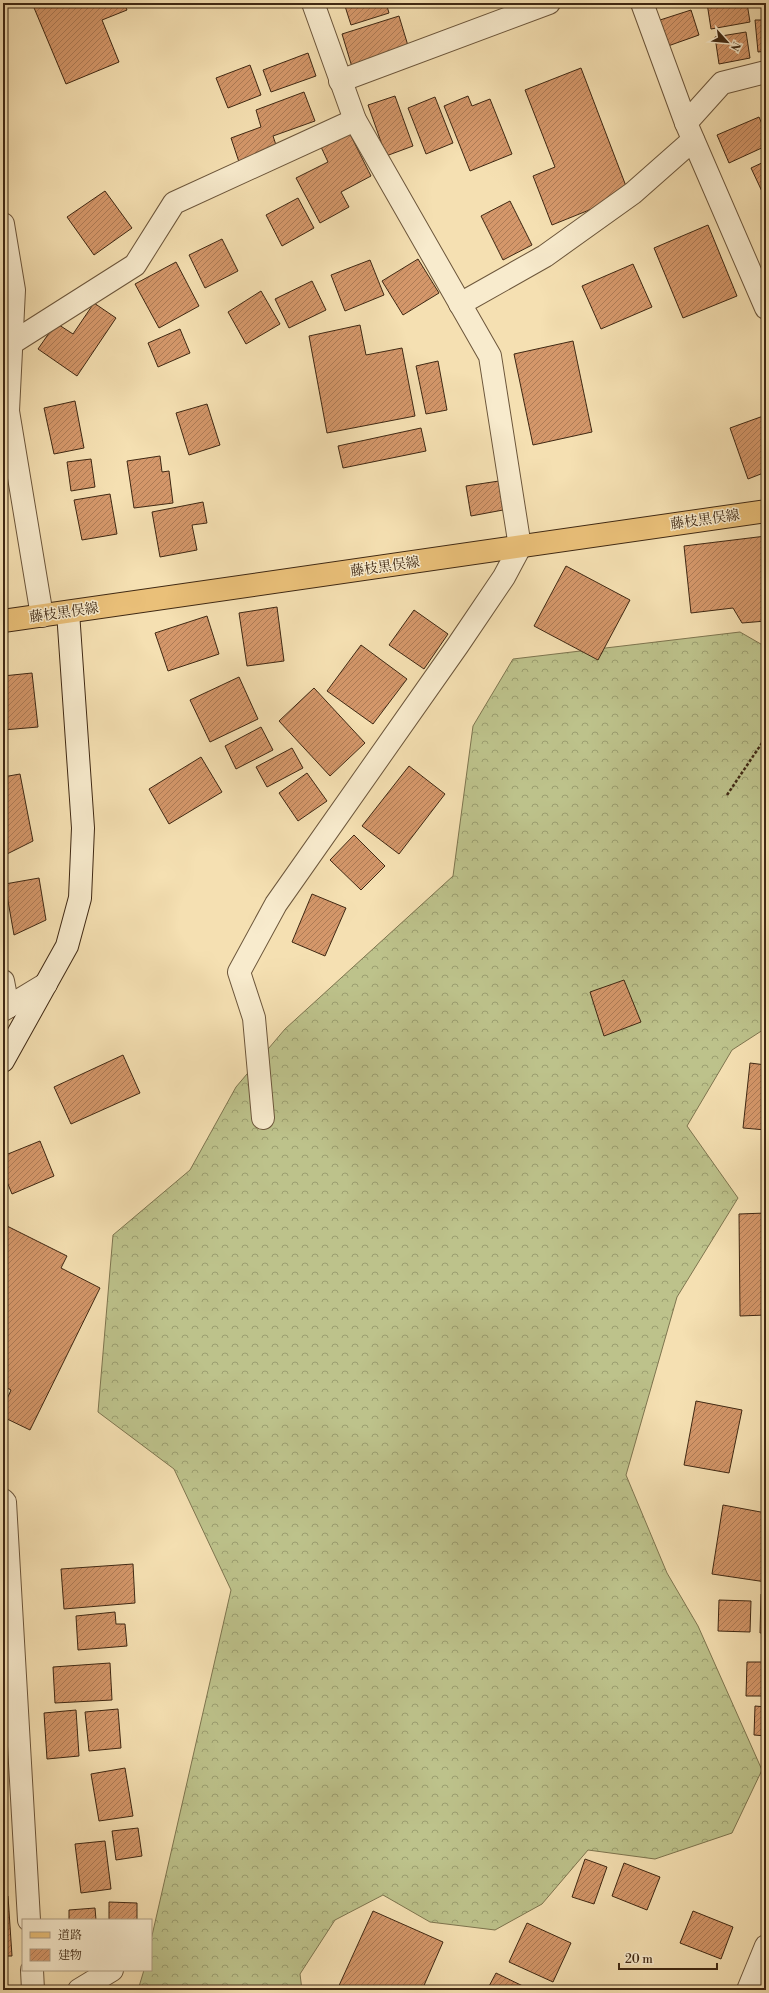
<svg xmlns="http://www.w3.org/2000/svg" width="769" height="1993" viewBox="0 0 769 1993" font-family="'Libre Bodoni','Noto Serif JP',serif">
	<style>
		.forest { fill: url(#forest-crowns); stroke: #7e754f }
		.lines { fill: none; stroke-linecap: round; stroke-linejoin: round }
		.stream { stroke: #77816f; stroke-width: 10 }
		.building { fill: url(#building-hatch); stroke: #3f2813 }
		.street-casing { stroke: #6c563b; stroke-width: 24 }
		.secondary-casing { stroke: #3f2813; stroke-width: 24 }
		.primary-casing { stroke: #3f2813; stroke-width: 24 }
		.path { stroke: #3f2813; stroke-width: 2.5; stroke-dasharray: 3 2; stroke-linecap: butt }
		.street { stroke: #f8ebcd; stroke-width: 22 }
		.secondary { stroke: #f8ebcd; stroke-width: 22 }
		.primary { stroke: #eac079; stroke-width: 22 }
		.labels { text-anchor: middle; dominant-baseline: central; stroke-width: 3; stroke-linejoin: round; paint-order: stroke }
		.street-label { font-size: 14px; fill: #3f2813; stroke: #f8ebcd }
	</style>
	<defs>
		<pattern id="forest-crowns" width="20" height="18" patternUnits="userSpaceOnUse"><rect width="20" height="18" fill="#bdc28b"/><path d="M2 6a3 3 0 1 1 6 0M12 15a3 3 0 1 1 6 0" fill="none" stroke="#9b9e70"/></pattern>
		<pattern id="building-hatch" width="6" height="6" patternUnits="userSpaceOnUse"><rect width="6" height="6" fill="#d4976a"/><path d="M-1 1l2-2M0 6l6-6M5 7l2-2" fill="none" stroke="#ad7b56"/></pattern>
	</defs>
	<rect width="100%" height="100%" fill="#f5e0b2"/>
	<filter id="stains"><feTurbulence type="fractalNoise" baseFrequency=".005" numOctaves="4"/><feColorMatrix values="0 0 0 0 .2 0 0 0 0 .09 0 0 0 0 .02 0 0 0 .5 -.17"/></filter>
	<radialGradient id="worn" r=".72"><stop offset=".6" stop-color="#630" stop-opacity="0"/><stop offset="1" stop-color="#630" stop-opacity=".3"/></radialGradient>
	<polygon class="forest" points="740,632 766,647 766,1028 732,1050 687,1126 738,1198 677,1297 626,1475 667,1573 698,1626 762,1770 732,1833 655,1859 588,1850 542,1904 495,1930 430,1922 383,1895 335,1920 300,1974 302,1990 138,1990 144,1970 151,1970 151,1940 231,1590 174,1469 98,1412 113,1235 190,1170 236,1087 285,1029 453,876 473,726 513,659"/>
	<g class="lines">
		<polyline class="stream" points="765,1990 766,1988"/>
	</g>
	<g class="building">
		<polygon points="32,3 124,3 127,10 102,20 119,62 66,84"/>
		<polygon points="344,3 386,3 389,13 351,25"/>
		<polygon points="655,3 671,3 656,8"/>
		<polygon points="707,3 747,3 750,22 711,29"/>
		<polygon points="691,10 699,35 668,46 660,20"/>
		<polygon points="399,16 409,49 352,67 342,34"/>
		<polygon points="755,20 766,20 766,51 758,52"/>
		<polygon points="746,32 750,58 719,64 715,37"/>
		<polygon points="308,53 316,76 271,92 263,70"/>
		<polygon points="250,65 261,95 228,108 216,78"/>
		<polygon points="581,68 629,194 552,225 533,176 555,167 525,90"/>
		<polygon points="304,92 315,121 273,136 277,148 239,162 231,138 261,127 256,110"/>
		<polygon points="395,96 413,146 386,156 368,105"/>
		<polygon points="468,96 472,106 490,99 512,154 470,171 444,106"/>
		<polygon points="435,97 453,143 426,154 408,108"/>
		<polygon points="759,117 766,133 766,146 729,163 717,135"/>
		<polygon points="349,132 371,176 341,192 349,207 320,223 296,178 328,162 321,147"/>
		<polygon points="766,161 766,200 751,168"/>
		<polygon points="105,191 132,228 94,255 67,217"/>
		<polygon points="298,198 314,228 282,246 266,215"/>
		<polygon points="510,201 532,245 503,260 481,216"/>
		<polygon points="708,225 737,296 683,318 654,248"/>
		<polygon points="222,239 238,271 205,288 189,255"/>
		<polygon points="418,259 439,293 403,315 382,281"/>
		<polygon points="370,260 384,295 345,311 331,275"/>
		<polygon points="176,262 199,306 159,328 135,284"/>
		<polygon points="633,264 652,307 601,329 582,286"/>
		<polygon points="312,281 326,310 289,328 275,299"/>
		<polygon points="261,291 280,324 246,344 228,312"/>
		<polygon points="94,303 116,318 77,376 38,349 56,323 73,334"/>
		<polygon points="360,325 366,355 402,348 415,416 327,433 309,336"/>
		<polygon points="180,329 190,353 158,367 148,343"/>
		<polygon points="573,341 592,432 533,445 514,354"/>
		<polygon points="438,361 447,410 426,414 416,366"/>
		<polygon points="75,401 84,448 54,454 44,408"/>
		<polygon points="207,404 220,445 189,455 176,413"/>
		<polygon points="766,415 766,472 748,479 730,428"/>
		<polygon points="421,428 426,451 343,468 338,446"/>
		<polygon points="160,456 162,472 169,471 173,503 134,508 127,461"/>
		<polygon points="91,459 95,487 71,491 67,462"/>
		<polygon points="499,481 503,510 471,516 466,486"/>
		<polygon points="110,494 117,534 82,540 74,500"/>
		<polygon points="203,502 207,523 192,525 197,550 160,557 152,512"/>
		<polygon points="766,536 766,621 742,623 733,608 691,613 684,546"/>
		<polygon points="566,566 630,600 598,660 534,626"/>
		<polygon points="277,607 284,661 247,666 239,613"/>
		<polygon points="414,610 448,634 424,669 389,645"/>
		<polygon points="207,616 219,654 168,671 155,633"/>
		<polygon points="361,645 407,679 373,724 327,691"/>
		<polygon points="32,673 38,727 3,730 3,676"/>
		<polygon points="239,677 258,719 210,742 190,700"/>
		<polygon points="314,688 365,743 330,776 279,721"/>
		<polygon points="261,727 273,750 236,769 225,746"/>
		<polygon points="292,748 303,768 267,787 256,767"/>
		<polygon points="201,757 222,792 169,824 149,789"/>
		<polygon points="409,766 445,794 399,854 362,826"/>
		<polygon points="307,773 327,801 298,821 279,793"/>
		<polygon points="20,774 33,841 3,856 3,777"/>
		<polygon points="354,835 385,866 361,890 330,860"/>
		<polygon points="39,878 46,920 14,935 5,884"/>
		<polygon points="312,894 346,908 325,956 292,942"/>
		<polygon points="624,980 641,1022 604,1036 590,992"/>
		<polygon points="123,1055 140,1093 71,1124 54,1087"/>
		<polygon points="750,1063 766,1065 766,1130 743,1128"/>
		<polygon points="40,1141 54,1176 12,1194 3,1172 3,1156"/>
		<polygon points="766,1213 766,1315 740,1316 739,1214"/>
		<polygon points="3,1224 67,1256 61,1268 100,1288 30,1430 3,1417 3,1408 11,1390 3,1386"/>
		<polygon points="696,1401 742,1410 729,1473 684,1465"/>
		<polygon points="723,1505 766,1513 766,1582 712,1574"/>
		<polygon points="133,1564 135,1603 64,1609 61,1569"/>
		<polygon points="761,1594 766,1595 766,1633 760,1633"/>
		<polygon points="719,1600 751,1601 750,1632 718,1631"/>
		<polygon points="115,1612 116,1624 125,1624 127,1646 78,1650 76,1616"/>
		<polygon points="747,1662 766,1662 766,1696 746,1696"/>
		<polygon points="110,1663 112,1700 55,1703 53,1667"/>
		<polygon points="755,1706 766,1707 766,1736 754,1735"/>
		<polygon points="118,1709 121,1748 89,1751 85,1712"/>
		<polygon points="76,1710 79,1756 47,1759 44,1713"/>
		<polygon points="125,1768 133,1816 99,1821 91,1774"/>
		<polygon points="138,1828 142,1856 116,1860 112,1831"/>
		<polygon points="105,1841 111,1889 81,1893 75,1844"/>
		<polygon points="585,1859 607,1867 594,1904 572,1897"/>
		<polygon points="624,1863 660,1877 647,1910 612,1896"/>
		<polygon points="3,1896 8,1896 12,1956 3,1956"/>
		<polygon points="109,1902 137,1903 137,1920 109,1920"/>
		<polygon points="95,1908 96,1920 69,1920 69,1910"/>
		<polygon points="373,1911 443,1942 422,1990 337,1990"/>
		<polygon points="693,1911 733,1927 721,1959 680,1943"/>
		<polygon points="527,1923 571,1943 553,1982 509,1962"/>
		<polygon points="496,1973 531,1990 487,1990"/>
	</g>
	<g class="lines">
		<g class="street-casing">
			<g id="street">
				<polyline points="642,3 686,123 766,308"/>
				<polyline points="340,81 549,3"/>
				<polyline points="686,123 722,83 766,72"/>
				<polyline points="3,224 14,290 8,411 42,616"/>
				<polyline points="460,304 545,256 633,193 693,140"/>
				<polyline points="12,343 135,265 174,203 355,120"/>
				<polyline points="3,981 8,1007"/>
				<polyline points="3,1010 46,984"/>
				<polyline points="263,1118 254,1018 239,972 276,904 458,645 504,577 520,547 490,356 355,120 313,3"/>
				<polyline points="3,1500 5,1502 29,1920"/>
				<polyline points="32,1970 33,1990"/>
				<polyline points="79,1990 112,1970"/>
				<polyline points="748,1990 766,1946"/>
			</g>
		</g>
		<g class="secondary-casing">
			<polyline id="secondary" points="3,1061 67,946 80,898 83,828 68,612"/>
		</g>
		<g class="primary-casing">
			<polyline id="primary" points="3,621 766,511"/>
		</g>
		<polyline class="path" points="727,795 766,737"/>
		<use href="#street" class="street"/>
		<use href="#secondary" class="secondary"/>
		<use href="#primary" class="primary"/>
	</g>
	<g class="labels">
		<g class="street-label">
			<text transform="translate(705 520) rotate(-8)">藤枝黒俣線</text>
			<text transform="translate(385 567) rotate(-8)">藤枝黒俣線</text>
			<text transform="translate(64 613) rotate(-8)">藤枝黒俣線</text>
		</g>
	</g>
	<rect width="769" height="1993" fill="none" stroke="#f5e0b2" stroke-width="16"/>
	<rect x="4" y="4" width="761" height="1985" fill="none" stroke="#3f2813" stroke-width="2"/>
	<rect x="8" y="8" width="753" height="1977" fill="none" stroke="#3f2813"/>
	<rect x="22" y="1919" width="130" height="52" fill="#f8ebcd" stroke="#ae9d83"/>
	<rect x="30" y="1932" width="20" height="6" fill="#eac079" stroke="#ae9d83"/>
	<text x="58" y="1939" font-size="12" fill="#3f2813">道路</text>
	<rect x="30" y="1949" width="20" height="12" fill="url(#building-hatch)" stroke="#ae9d83"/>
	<text x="58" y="1959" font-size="12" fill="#3f2813">建物</text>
	<g transform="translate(727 42) rotate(117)" stroke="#f8ebcd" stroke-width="3" paint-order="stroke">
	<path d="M0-3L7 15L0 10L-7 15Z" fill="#3f2813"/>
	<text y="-6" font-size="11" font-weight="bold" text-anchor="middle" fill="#3f2813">N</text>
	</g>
	<path d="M619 1963v6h98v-6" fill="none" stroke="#3f2813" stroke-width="2"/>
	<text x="625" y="1963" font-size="12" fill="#3f2813" stroke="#f8ebcd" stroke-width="3" paint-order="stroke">20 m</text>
	<rect width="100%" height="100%" filter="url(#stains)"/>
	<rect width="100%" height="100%" fill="url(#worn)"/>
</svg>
